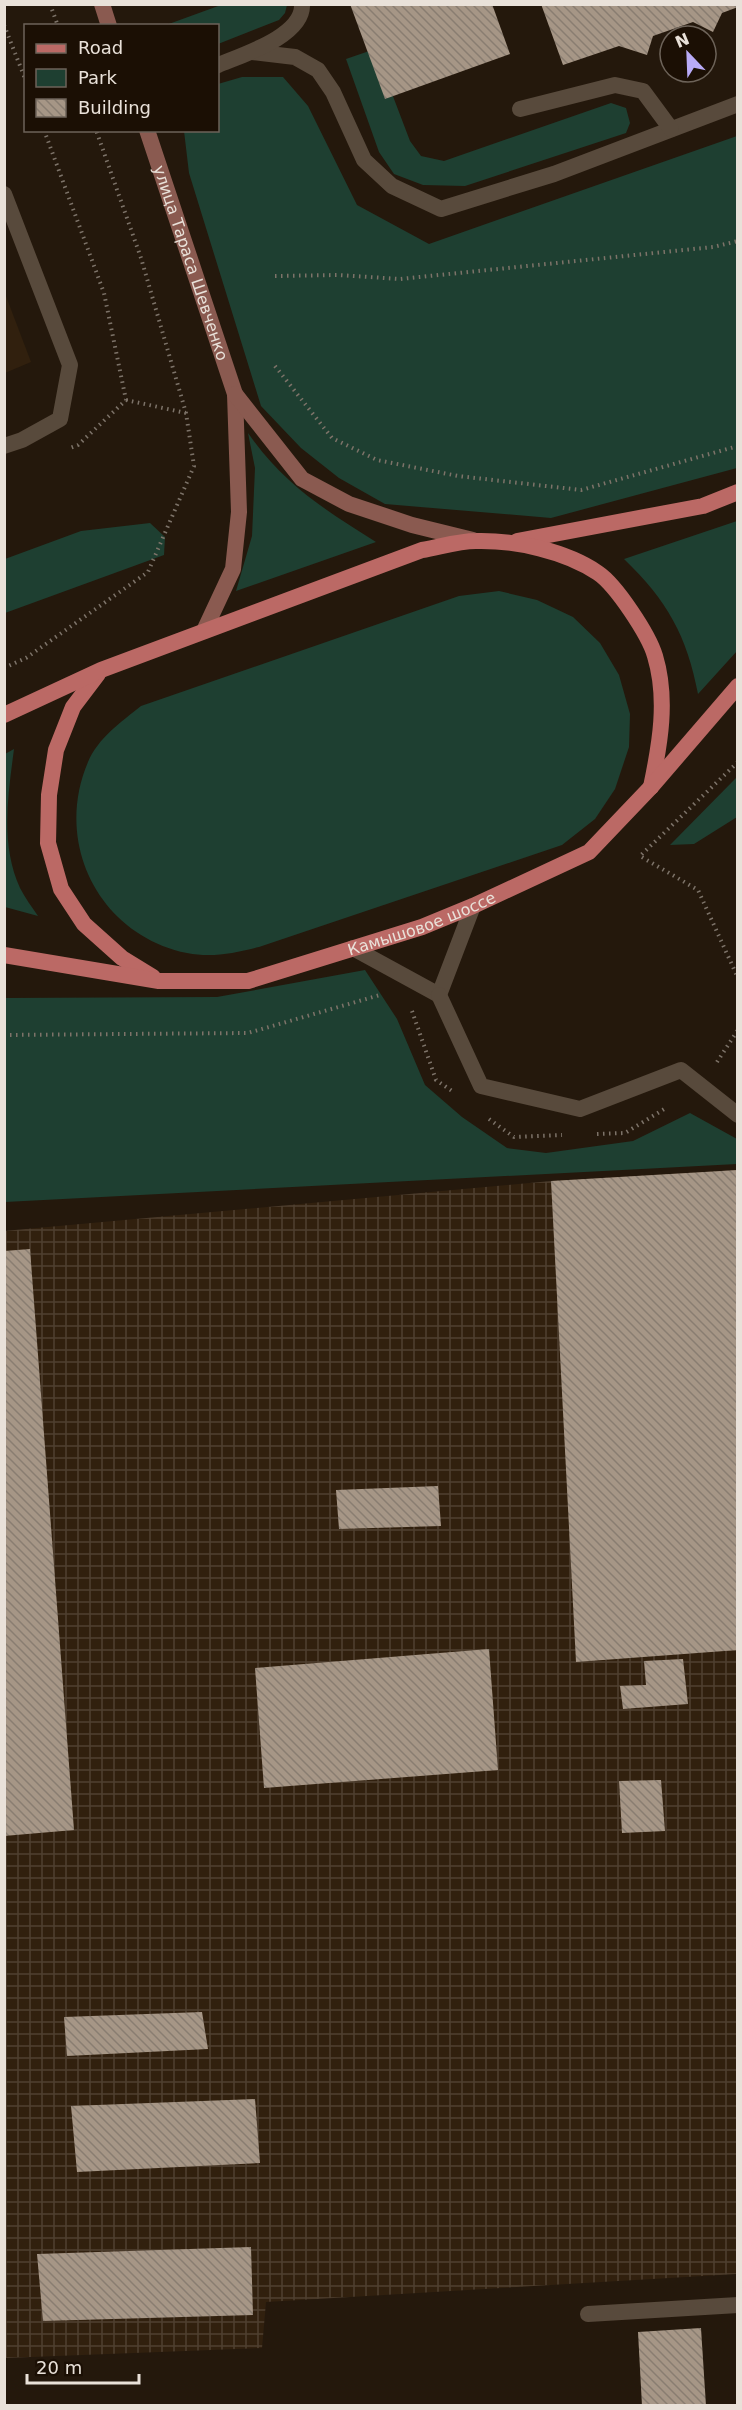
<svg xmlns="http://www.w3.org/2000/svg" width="742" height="2410" viewBox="0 0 742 2410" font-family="'DejaVu Sans',sans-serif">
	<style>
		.built { fill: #31200e }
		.industrial { fill: url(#industrial-grid) }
		.green { fill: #1e3f31 }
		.building { fill: url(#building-back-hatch) }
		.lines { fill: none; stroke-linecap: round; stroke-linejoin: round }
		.path { stroke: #7d7369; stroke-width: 4; stroke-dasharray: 1.5 4.5; stroke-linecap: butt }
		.service { stroke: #584a3c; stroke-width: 16 }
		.minor { stroke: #584a3c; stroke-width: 16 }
		.secondary { stroke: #8a5a50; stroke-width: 16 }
		.primary { stroke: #bb6965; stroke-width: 16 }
		.labels { text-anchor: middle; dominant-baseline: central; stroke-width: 6; stroke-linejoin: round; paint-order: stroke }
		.street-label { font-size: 16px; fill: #e9e1d9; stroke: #1b0f04 }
	</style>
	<defs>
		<pattern id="industrial-grid" width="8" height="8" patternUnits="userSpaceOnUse" patternTransform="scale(1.5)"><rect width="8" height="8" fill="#31200e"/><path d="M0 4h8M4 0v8" fill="none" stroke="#4f4030"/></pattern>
		<pattern id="building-back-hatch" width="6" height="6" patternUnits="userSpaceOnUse" patternTransform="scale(1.5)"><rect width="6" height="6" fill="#a69686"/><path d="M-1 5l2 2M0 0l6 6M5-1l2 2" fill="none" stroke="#897d71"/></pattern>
	</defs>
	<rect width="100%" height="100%" fill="#24180c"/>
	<polygon class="built" points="4,291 31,362 5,373 4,373"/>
	<polygon class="industrial" points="737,1170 737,2274 266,2302 262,2348 5,2358 4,1231 551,1181"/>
	<g class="green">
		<polygon points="287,5 285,13 279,20 218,44 218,26 166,25 221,5"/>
		<polygon points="375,49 410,141 421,156 444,161 611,103 626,108 630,123 626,133 465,186 423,185 394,174 379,152 346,59"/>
		<polygon points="242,77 283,77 308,106 357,205 429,244 737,136 737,468 551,518 385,504 339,478 301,448 261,406 189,173 184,131 218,130 218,84"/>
		<path d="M248,433c36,52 76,76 128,109l-140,49 16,-55 3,-68z"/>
		<path d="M737,521v130l-39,43c-11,-58 -31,-94 -74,-135z"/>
		<polygon points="150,523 165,537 164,555 5,613 5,559 81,531"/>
		<path d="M499,591l38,9 36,17 27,26 19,32 11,39 -1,33 -14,42 -20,30 -33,26 -303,102c-24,6 -47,11 -72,6 -87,-18 -134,-109 -99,-191 10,-24 33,-40 53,-56l318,-110z"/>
		<path d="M14,749c-6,47 -14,95 6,139 5,10 12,19 18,28l-33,-9v-153z"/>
		<polygon points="737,777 737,817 694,844 670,845"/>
		<polygon points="365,970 397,1019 425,1085 462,1117 507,1148 546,1153 633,1141 690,1113 737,1139 737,1164 5,1202 5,998 217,997"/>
	</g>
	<g class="building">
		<polygon points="350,4 492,4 510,54 385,99"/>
		<polygon points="541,4 738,4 738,7 722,13 713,32 693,22 653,36 647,55 619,46 563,65"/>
		<polygon points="738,1170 738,1650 576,1662 551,1181"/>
		<polygon points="30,1249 74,1830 4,1836 4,1251"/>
		<polygon points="438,1486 441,1526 339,1529 336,1490"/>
		<polygon points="489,1649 498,1770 264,1788 255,1668"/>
		<polygon points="683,1659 688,1704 623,1709 620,1686 646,1685 644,1661"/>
		<polygon points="661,1780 665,1831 622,1833 619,1781"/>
		<polygon points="202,2012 208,2049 67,2056 64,2017"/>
		<polygon points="255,2099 260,2163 77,2172 71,2106"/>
		<polygon points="251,2247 253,2315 43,2321 37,2254"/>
		<polygon points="701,2328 706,2406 642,2406 638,2332"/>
	</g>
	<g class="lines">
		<g class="path">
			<polyline points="50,4 58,26"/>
			<polyline points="4,25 26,81"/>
			<polyline points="44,130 104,293 126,400 78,445 70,448"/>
			<polyline points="275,276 338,275 400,279 713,247 738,241"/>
			<polyline points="275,366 332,438 377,460 458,476 581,490 738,446"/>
			<polyline points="126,400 186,413"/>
			<polyline points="4,668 26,658 148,572 194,466 186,413 141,258 96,130"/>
			<polyline points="738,762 640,856 698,890 738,978"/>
			<polyline points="412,1011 436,1080 452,1091"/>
			<polyline points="4,1035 248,1033 380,995"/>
			<polyline points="717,1062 738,1030"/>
			<polyline points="489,1119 514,1137 562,1135"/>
			<polyline points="597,1134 625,1133 666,1108"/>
		</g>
		<g class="service">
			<polyline points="252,52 295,57 318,70 333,92 364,160 392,186 441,209 554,174 738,104"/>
			<path d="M218,65c24,-10 86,-29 84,-61"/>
			<polyline points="520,109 615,85 643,91 671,129"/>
			<polyline points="4,194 70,365 60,419 22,440 4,446"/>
			<polyline points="353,948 439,995 473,906"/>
			<polyline points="439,995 481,1086 580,1109 681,1070 738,1115"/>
		</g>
		<polyline class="minor" points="588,2314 738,2305"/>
		<g class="secondary">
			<polyline points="102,4 109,26"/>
			<path id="s1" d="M147,130l88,264 4,118 -6,57 -29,62"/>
			<polyline points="235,394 302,479 349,504 412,525 473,540"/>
		</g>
		<g class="primary">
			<polyline points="517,541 703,506 738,492"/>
			<polyline points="98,674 73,707 56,750 49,795 48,843 61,889 84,924 122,958 153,977"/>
			<path d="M4,715l97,-45 321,-120c18,-3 36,-9 54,-9 39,-1 90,10 122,32 18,12 51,62 57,83 13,43 5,88 -4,131"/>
			<path id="s2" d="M4,955l155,26h89l174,-54 51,-21 116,-54 62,-65 87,-101"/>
		</g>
	</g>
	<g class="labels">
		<g class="street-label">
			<text stroke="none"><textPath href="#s1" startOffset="140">улица Тараса Шевченко</textPath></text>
			<text stroke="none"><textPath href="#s2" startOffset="429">Камышовое шоссе</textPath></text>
		</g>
	</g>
	<rect width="742" height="2410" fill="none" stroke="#e9e1d9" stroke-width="12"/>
	<rect x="24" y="24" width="195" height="108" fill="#1b0f04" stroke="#6d6359" stroke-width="1.5"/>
	<rect x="36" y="44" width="30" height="9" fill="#bb6965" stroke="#6d6359" stroke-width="1.5"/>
	<text x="78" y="54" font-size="18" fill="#e9e1d9">Road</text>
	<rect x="36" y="69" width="30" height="18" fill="#1e3f31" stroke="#6d6359" stroke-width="1.5"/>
	<text x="78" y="84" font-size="18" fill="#e9e1d9">Park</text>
	<rect x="36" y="99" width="30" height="18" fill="url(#building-back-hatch)" stroke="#6d6359" stroke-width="1.5"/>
	<text x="78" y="114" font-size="18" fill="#e9e1d9">Building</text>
	<g transform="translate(688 54) rotate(337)"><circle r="28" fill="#1b0f04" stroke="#6d6359" stroke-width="1.5"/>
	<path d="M0-4.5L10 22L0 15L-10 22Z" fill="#b9abf7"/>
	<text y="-9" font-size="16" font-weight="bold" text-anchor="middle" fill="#e9e1d9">N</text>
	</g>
	<path d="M27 2374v9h112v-9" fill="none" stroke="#e9e1d9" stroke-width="3"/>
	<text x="36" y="2374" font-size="18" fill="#e9e1d9" stroke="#1b0f04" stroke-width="4.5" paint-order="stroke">20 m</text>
</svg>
